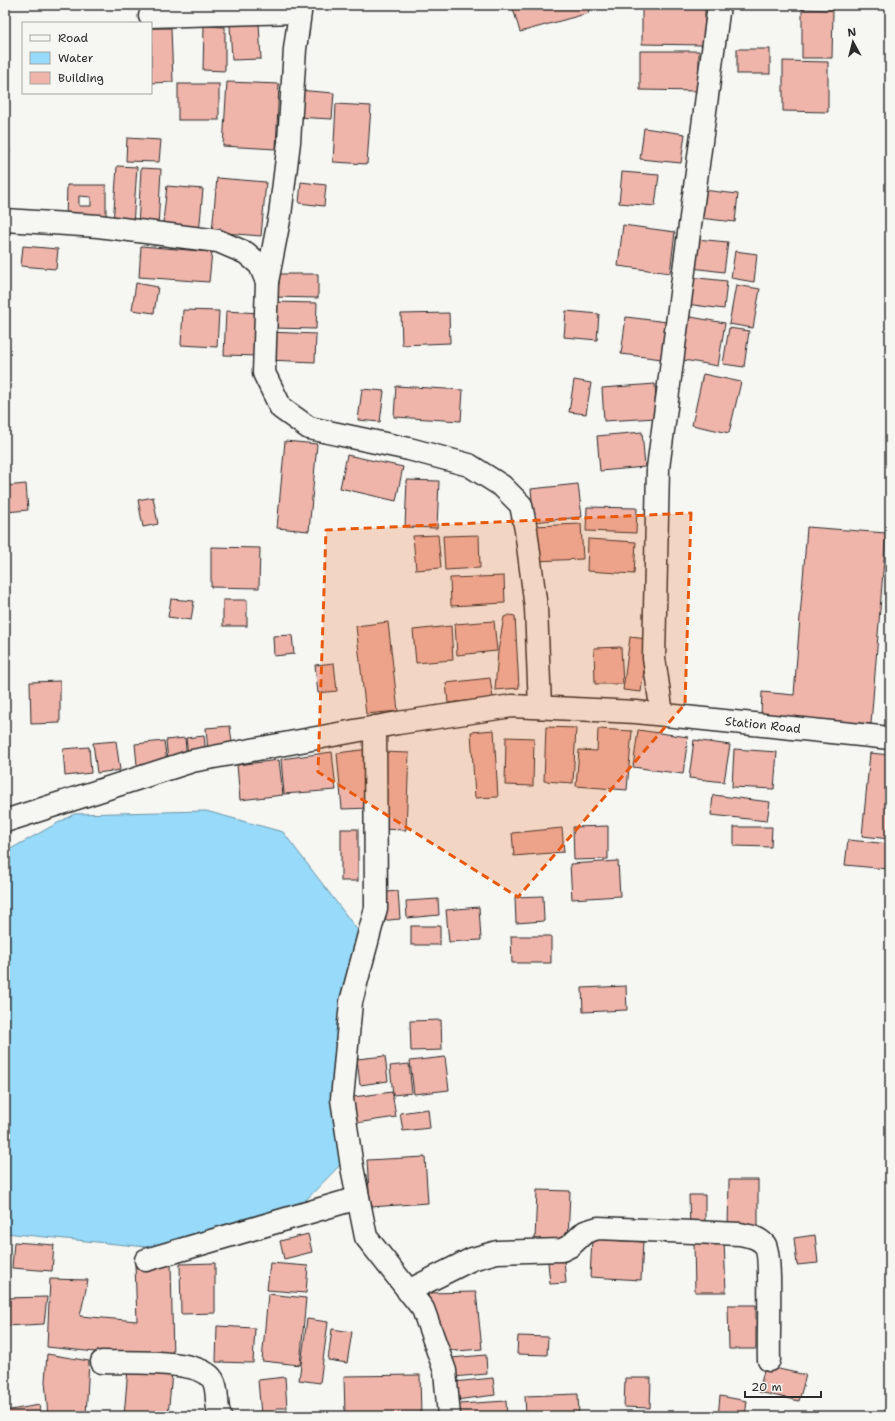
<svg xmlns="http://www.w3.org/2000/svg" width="895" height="1421" viewBox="0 0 895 1421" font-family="'Shantell Sans',sans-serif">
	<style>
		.water { fill: #97daf9; stroke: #6c94a7 }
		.building { fill: #efb4aa; stroke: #2b2b2b; fill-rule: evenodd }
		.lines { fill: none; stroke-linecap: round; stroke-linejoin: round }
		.street-casing { stroke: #2b2b2b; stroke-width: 25 }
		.secondary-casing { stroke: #2b2b2b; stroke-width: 25 }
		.street { stroke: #f6f6f2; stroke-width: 22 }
		.secondary { stroke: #f6f6f2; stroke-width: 22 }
		.marked { fill: #e8590c; fill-opacity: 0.2; stroke: #e8590c; stroke-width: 3; stroke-dasharray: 8 5; stroke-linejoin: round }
		.labels { text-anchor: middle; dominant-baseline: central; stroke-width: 3.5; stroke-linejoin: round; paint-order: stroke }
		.street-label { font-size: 12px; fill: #2b2b2b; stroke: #f6f6f2 }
	</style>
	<rect width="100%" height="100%" fill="#f6f6f2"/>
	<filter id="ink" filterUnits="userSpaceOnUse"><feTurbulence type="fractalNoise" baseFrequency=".025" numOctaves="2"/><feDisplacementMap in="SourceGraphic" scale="8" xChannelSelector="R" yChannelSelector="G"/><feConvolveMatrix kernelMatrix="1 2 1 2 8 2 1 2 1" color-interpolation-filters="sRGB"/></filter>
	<g filter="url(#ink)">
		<polygon class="water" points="206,811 283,832 362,936 330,1094 342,1163 302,1204 157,1248 5,1233 5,852 74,814"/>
		<g class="building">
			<polygon points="512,5 587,5 589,13 520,32"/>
			<polygon points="642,5 705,5 705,45 642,44"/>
			<polygon points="802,9 833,10 832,58 802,58"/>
			<polygon points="259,23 261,59 232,60 230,25"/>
			<polygon points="204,26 225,27 225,71 203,70"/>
			<polygon points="151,28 171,28 173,82 151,83"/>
			<rect x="737" y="49" width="33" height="25"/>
			<polygon points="640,51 699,51 699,91 640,90"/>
			<polygon points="783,61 828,62 828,112 783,111"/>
			<polygon points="227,82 279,84 276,149 223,146"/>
			<rect x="178" y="84" width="41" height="36"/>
			<polygon points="297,90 334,93 332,119 295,117"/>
			<polygon points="336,104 371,106 367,164 333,162"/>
			<polygon points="644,128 685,134 681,163 640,159"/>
			<polygon points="127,138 161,140 159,162 126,161"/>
			<polygon points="5,150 10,150 7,176 5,176"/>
			<polygon points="117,166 137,167 133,225 113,224"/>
			<polygon points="141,168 161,169 158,229 138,228"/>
			<polygon points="622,172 659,175 655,206 619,203"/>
			<polygon points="217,178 266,182 261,236 212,232"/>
			<polygon points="301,182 326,185 324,206 299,203"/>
			<path d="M67,185h39v35h-40zM79,196l12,1v9h-12z"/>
			<polygon points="167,186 203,189 199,234 162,231"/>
			<polygon points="702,190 738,194 735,222 699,218"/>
			<polygon points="623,225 675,232 670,273 618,266"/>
			<polygon points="696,239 728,242 724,272 692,268"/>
			<polygon points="23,246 58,249 56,269 21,266"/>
			<polygon points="141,246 212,252 209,282 139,277"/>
			<polygon points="735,251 757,254 754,282 731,278"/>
			<polygon points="273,274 318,274 318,298 272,297"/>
			<polygon points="689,277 727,281 724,309 686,304"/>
			<polygon points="136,283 158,287 154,313 132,310"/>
			<polygon points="736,285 760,289 753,328 729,324"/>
			<polygon points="273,302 317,303 316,329 272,328"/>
			<polygon points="183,310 219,311 217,347 181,345"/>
			<polygon points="226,311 260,313 258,356 224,355"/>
			<polygon points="566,311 599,314 597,340 564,337"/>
			<polygon points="449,313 450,343 402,345 401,314"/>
			<polygon points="685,316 725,323 718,366 678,359"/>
			<polygon points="626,317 667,322 662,359 621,354"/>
			<polygon points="729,328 749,331 744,367 723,364"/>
			<polygon points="268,332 316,334 315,362 268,360"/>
			<polygon points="703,374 741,382 729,433 692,425"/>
			<polygon points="574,380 591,383 586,414 569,412"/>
			<polygon points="655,384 657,418 604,421 602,388"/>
			<polygon points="396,386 463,390 461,421 394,417"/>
			<polygon points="362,389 384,391 380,422 358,420"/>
			<polygon points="642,432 645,467 600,471 597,436"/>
			<polygon points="285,441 317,444 309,531 277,528"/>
			<polygon points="347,455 403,467 396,501 340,488"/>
			<polygon points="407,480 439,481 437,528 405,527"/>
			<polygon points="26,484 28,510 6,512 5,486"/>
			<polygon points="578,484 582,517 534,522 531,489"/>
			<polygon points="153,497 158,524 143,527 138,500"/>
			<polygon points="587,507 637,508 636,533 586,531"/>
			<polygon points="581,524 583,559 535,561 533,526"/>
			<polygon points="807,527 886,533 871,724 761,715 762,692 794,695"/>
			<polygon points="438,535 441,568 416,570 413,536"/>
			<polygon points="479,535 480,568 445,570 443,536"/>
			<polygon points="588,539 636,542 634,574 587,571"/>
			<polygon points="211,547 260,548 259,588 211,587"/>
			<polygon points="504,576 505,603 451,606 450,578"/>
			<polygon points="171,599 194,601 191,620 168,617"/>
			<rect x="223" y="600" width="24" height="26"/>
			<polygon points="509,615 515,616 519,688 495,690 498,651 504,617"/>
			<polygon points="494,621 497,651 457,655 455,624"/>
			<polygon points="388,622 398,711 366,714 356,626"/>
			<polygon points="451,626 453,660 416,663 413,630"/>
			<polygon points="292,635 294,654 274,656 273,636"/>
			<polygon points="630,637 648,639 641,692 623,690"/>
			<polygon points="621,647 623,684 595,684 594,648"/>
			<polygon points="334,663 337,691 318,693 315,665"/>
			<polygon points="490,678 493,698 448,703 446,683"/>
			<polygon points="60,681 60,723 31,724 30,682"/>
			<polygon points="230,726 233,752 208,754 206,728"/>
			<polygon points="546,727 576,728 573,783 544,781"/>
			<polygon points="598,729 632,731 627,790 576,786 579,750 597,751"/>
			<polygon points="494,730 498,797 475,798 471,732"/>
			<polygon points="638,730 688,737 683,774 633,767"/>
			<polygon points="204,736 206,755 188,756 186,738"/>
			<polygon points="506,737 534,738 533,786 505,785"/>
			<polygon points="185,738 187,759 168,761 166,740"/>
			<polygon points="694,740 730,745 724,782 689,778"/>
			<polygon points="116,741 120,770 97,773 93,743"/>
			<polygon points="164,741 167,762 137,765 135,744"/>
			<polygon points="89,747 91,773 65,776 63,749"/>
			<polygon points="369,749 372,808 342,809 337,753"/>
			<polygon points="734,749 777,752 774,789 732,787"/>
			<polygon points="332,752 336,790 284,794 281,759"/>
			<polygon points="382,752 409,753 406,830 379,829"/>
			<polygon points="870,753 890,755 890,839 862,836"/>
			<polygon points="279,760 283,795 240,800 237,765"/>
			<polygon points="713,795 770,802 767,821 711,815"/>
			<polygon points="608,826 608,859 574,860 573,827"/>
			<polygon points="734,827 772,827 771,847 734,846"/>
			<polygon points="562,828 564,852 514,856 512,833"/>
			<rect x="341" y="829" width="17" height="52"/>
			<polygon points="848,840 890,844 888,869 845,865"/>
			<polygon points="618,861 620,896 572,899 570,864"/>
			<polygon points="398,891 400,919 379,921 376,893"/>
			<polygon points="543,896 544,921 516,923 515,897"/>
			<polygon points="438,899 439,915 407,918 406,901"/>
			<polygon points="479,907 481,940 449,942 446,910"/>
			<rect x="411" y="926" width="29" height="19"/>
			<polygon points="511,936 551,936 551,963 512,963"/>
			<polygon points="626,986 627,1010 583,1012 582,988"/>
			<polygon points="441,1020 442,1050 411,1051 410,1021"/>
			<polygon points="385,1056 388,1081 360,1085 357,1059"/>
			<polygon points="445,1057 449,1090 414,1094 410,1061"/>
			<polygon points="409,1064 412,1093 393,1095 390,1066"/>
			<polygon points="392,1092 396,1117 356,1123 353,1097"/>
			<polygon points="428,1109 430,1128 403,1131 400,1113"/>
			<polygon points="425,1157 428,1203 370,1207 367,1160"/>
			<polygon points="729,1180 758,1180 758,1229 728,1229"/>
			<polygon points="537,1190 570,1191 568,1241 535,1240"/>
			<polygon points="689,1195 705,1195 705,1229 690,1230"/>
			<polygon points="308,1234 312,1252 284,1259 280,1241"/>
			<polygon points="815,1235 818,1263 797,1265 794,1238"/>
			<polygon points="592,1239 643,1242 641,1280 590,1277"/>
			<polygon points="724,1240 726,1292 695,1292 694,1241"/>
			<polygon points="14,1242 54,1245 52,1271 12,1268"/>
			<polygon points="564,1260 566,1283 550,1284 548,1262"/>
			<polygon points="171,1262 173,1360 47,1347 50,1279 88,1280 80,1316 137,1321 135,1264"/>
			<polygon points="215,1263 215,1313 181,1314 180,1264"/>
			<polygon points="270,1263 308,1266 306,1293 267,1290"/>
			<polygon points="476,1292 482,1349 457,1351 445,1347 430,1309 428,1293"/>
			<polygon points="268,1294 306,1298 300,1365 262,1361"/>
			<polygon points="47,1297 44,1324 5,1326 5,1298"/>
			<polygon points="728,1305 756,1305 756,1349 729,1349"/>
			<polygon points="307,1319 328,1322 320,1383 299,1380"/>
			<polygon points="217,1326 255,1328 253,1363 216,1362"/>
			<polygon points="332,1329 352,1332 347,1363 328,1360"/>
			<polygon points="518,1336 548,1337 547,1355 517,1354"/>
			<polygon points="47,1354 89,1361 86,1416 48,1416 45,1381"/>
			<polygon points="486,1355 487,1374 453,1377 451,1358"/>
			<polygon points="765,1366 806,1375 799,1401 759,1392"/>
			<polygon points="128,1369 172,1373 168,1416 124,1416"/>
			<polygon points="420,1375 421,1416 345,1416 344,1376"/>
			<polygon points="285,1377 287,1408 276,1408 276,1414 261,1415 258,1380"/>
			<polygon points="493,1378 495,1395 456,1400 454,1382"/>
			<polygon points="625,1378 651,1378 650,1408 624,1407"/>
			<polygon points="578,1394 579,1416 526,1416 525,1396"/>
			<polygon points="720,1396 747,1401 745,1416 718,1416"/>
			<polygon points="506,1401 507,1416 459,1416 459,1404"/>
			<polygon points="39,1405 41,1416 5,1416 5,1411"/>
		</g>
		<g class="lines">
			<g class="street-casing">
				<g id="street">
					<polyline points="150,16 299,12"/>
					<polyline points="5,220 98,226 218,241 246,253 260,265 267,282 264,373 281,408 309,428 409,449 469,465 502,486 521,505 526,530 536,608 540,707"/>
					<polyline points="267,282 280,215 289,142 295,49 301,5"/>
					<polyline points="662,714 654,658 658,468 719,5"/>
					<polyline points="375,727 376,908 351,1002 342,1099 352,1167 366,1237 423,1309 445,1371 449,1416"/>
					<polyline points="146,1260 358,1198"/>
					<path d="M408,1291l64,-32 25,-7 65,-2 8,-4 15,-14 13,-4 142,6c10,2 18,3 25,11 7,10 3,97 4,115"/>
					<path d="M102,1362c24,1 98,-4 111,18 6,10 2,25 7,36"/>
				</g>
			</g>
			<g class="secondary-casing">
				<polyline id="secondary" points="5,821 192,761 398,723 512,706 636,712 890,738"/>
			</g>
			<use href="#street" class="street"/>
			<use href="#secondary" class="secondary"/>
		</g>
	</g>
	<path class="marked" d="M691,513l-6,191 -167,193 -200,-125 8,-242z"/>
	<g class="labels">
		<g class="street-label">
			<text transform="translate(763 725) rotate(6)">Station Road</text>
		</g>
	</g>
	<rect width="895" height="1421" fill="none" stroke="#f6f6f2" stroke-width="20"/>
	<rect x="10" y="10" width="875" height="1401" fill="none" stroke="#2b2b2b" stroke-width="1.5" filter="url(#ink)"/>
	<rect x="22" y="22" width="130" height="72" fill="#f6f6f2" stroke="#a5a5a2"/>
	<rect x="30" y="35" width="20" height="6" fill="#f6f6f2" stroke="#a5a5a2"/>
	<text x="58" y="42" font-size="12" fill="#2b2b2b">Road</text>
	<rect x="30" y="52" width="20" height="12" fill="#97daf9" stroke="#a5a5a2"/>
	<text x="58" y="62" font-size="12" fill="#2b2b2b">Water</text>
	<rect x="30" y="72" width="20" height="12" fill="#efb4aa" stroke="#a5a5a2"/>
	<text x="58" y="82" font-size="12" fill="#2b2b2b">Building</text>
	<g transform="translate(853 42) rotate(353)" stroke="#f6f6f2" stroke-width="3" paint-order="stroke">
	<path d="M0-3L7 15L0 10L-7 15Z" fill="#2b2b2b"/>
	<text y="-6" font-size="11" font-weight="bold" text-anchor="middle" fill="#2b2b2b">N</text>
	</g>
	<path d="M745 1391v6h76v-6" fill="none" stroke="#2b2b2b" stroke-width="2"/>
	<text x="751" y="1391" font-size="12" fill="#2b2b2b" stroke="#f6f6f2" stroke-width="3" paint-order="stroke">20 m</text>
</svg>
